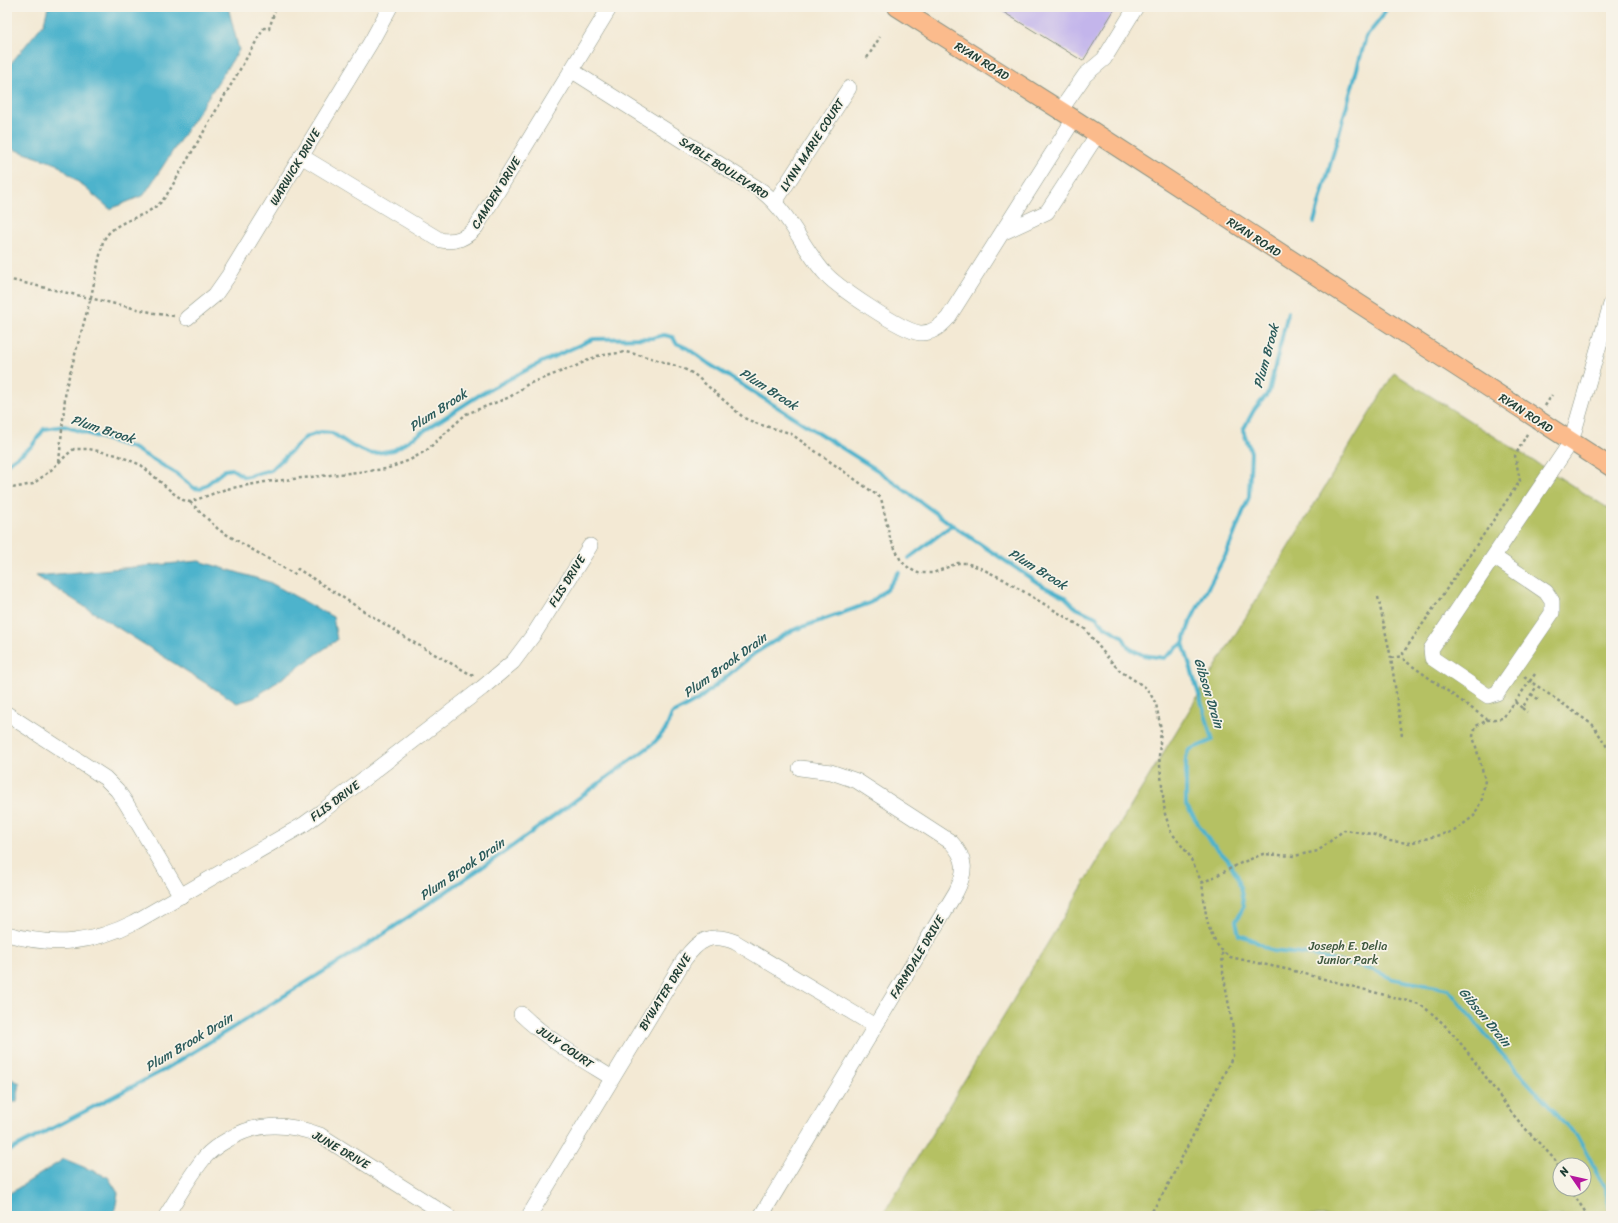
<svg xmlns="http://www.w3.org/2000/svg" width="1618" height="1223" viewBox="0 0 1618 1223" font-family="Sriracha,sans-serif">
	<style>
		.green { fill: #b5c163; stroke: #6a7f4c; fill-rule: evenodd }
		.water { fill: #4db3cc; stroke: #367880 }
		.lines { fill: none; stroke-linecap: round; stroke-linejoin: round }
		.stream { stroke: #4db3cc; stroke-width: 4 }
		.building { fill: #c3b5eb }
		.minor-casing { stroke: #899384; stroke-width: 16 }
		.major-casing { stroke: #899384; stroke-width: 20 }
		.path { stroke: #899384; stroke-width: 2.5; stroke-dasharray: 3 3; stroke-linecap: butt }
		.minor { stroke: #fff; stroke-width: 15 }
		.major { stroke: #fbbb8c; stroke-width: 18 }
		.labels { text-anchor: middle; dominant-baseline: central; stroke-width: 3.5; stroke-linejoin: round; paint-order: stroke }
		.street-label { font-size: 12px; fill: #1f3d34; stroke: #f7f3e8 }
		.park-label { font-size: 12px; fill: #3d573d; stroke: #f7f3e8 }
		.water-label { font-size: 13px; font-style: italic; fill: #2a5a5a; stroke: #f7f3e8 }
	</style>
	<rect width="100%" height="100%" fill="#f7f3e8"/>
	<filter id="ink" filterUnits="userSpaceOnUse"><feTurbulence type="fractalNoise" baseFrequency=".025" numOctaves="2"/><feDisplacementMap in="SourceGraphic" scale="8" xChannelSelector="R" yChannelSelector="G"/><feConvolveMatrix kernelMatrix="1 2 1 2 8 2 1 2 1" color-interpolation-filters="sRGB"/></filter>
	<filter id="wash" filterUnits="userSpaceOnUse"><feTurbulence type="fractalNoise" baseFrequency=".012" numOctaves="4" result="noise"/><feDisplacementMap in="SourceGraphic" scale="16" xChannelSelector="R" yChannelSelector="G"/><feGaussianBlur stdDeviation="0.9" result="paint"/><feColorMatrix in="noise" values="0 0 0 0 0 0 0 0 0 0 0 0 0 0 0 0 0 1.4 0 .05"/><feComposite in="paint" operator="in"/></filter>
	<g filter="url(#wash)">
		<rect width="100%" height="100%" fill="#f3e9d4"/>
		<path class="green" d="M1394,373l217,137v706h-729zM1560,1165h24v24h-24z"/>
		<g class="water">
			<polygon points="48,7 228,7 239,50 144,195 110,209 57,164 7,147 7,68 44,23"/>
			<polygon points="199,561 269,582 333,617 337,640 254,698 237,703 36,576"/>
			<polygon points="7,1077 20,1083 17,1101 7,1104"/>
			<polygon points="64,1159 108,1177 118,1193 114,1216 7,1216 7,1195"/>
		</g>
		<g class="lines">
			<g class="stream">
				<polyline points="1314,222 1366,37 1382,17 1387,7"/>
				<polyline points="7,464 32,446 44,429 64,426 133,448 174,472 194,488 201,489 225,470 232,469 244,477 271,470 306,437 321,432 332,433 352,446 371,454 394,450 481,394 542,362 593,339 652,338 664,335 673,337 676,343 687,348 709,364 877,470 952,525 1041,585 1065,597 1076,608 1096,617 1105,627 1122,636 1129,648 1143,655 1164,658 1183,643 1191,620 1227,552 1249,497 1251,452 1243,430 1254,410 1269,392 1288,312"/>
				<polyline points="909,558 952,525"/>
				<polyline points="1183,643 1213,740 1189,750 1186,757 1186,805 1208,839 1228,860 1238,877 1244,906 1236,921 1239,935 1251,939 1272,951 1311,955 1373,970 1393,979 1448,989 1501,1053 1568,1127 1577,1135 1604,1185 1611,1213"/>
				<polyline points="7,1152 164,1070 373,941 503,853 653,744 666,729 672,714 698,700 755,653 791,631 870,603 887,589 899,572"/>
			</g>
		</g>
		<g id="blocks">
			<polygon class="building" points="995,7 1116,7 1083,61"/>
		</g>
	</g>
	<g filter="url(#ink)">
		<use href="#blocks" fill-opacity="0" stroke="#899384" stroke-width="1"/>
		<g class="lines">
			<g class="minor-casing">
				<g id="minor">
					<path d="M571,70l191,121c29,24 38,53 61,80 12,15 79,60 97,62 12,1 21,-7 28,-15l126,-199"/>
					<polyline points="1060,111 1085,75 1104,59 1136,7"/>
					<path d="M301,156l139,84c16,3 26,-2 36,-13l134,-220"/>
					<polyline points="775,202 849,88"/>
					<polyline points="1004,232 1047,212 1097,135"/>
					<polyline points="187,318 215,295 229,275 371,42 390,7"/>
					<polyline points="1494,557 1546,592 1552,601 1552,613 1497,693 1488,696 1432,658 1431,649 1571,442 1611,304"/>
					<polyline points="7,714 105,778 117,790 126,803 181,896"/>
					<path d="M7,934c46,13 85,10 128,-12l168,-97 18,-13 161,-124 31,-26 21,-28 56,-88"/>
					<path d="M521,1014c27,26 59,44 91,64"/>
					<path d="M166,1216c12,-19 24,-41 39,-59 6,-7 15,-13 24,-18 30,-18 60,-15 91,-4l128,81"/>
					<path d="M529,1216l155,-256c14,-20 27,-28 51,-18l140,84"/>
					<path d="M761,1216l195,-324c10,-20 11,-33 -5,-50l-94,-61 -26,-9 -31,-4"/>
				</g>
			</g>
			<g class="major-casing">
				<polyline id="major" points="897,7 1074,119 1611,467"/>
			</g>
			<g class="path">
				<polyline points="867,58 880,37"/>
				<polyline points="7,279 159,314 174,316"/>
				<polyline points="1545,406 1552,395"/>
				<path d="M59,462l7,-75 25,-90 12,-56c12,-21 35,-21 52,-34 7,-4 12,-13 16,-19l93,-160 5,1 7,-22"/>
				<polyline points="7,489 33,484 51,470 69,453 74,449 89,449 117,455 141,465 173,493 183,500 190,502 226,489 265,482 386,469 410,460 427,450 466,414 510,397 528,384 576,366 597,356 626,352 651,358 682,368 694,374 744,418 758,424 790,433 881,498 890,538 901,561 910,569 918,573 933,573 958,563 966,563 978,567 1003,579 1085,629 1108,658 1120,671 1145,687 1151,695 1156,704 1161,729 1159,756 1165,814 1171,832 1189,855 1202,883"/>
				<polyline points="190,502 219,530 294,574 298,569 411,641 472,675 474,677"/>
				<polyline points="1378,597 1391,658 1402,735"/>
				<polyline points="1391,658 1403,656"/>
				<polyline points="1535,674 1530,681 1593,725 1611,753"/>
				<path d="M1524,677l6,4 -27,37 -15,2 -12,6 -3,10 12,44 -3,19 -8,17 -20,15 -44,12 -20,-2 -18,-7 -28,-4 -26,21 -24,5 -31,-2 -22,9 -39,20c4,28 3,57 28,74l60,13 129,34c35,22 62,68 87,101 14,20 33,37 49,55l5,10"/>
				<polyline points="1531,694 1538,699"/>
				<polyline points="1515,702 1522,708 1537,686"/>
				<polyline points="1522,708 1527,712"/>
				<polyline points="1488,720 1404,660 1403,653 1520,481 1515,456 1528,432"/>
				<polyline points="1570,1189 1588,1216"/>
				<polyline points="1149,1216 1166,1189 1233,1056 1233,1029 1223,972 1222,952"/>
			</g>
			<use href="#minor" class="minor"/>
			<use href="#major" class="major"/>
		</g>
	</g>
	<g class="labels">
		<g class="street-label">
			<text transform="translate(982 61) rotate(32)">RYAN ROAD</text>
			<text transform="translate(812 145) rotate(-57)">LYNN MARIE COURT</text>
			<text transform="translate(295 167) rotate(-59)">WARWICK DRIVE</text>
			<text transform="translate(724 168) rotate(33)">SABLE BOULEVARD</text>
			<text transform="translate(496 193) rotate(-58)">CAMDEN DRIVE</text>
			<text transform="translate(1254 237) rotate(33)">RYAN ROAD</text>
			<text transform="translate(1526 413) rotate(33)">RYAN ROAD</text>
			<text transform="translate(567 581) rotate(-58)">FLIS DRIVE</text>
			<text transform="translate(335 801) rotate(-37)">FLIS DRIVE</text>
			<text transform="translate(917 957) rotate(-59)">FARMDALE DRIVE</text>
			<text transform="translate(665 992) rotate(-58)">BYWATER DRIVE</text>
			<text transform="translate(565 1047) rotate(34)">JULY COURT</text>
			<text transform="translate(341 1150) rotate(30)">JUNE DRIVE</text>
		</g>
		<g class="park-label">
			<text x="1348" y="946">Joseph E. Delia<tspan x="1348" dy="14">Junior Park</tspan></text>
		</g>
		<g class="water-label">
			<text transform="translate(1266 356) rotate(-75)">Plum Brook</text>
			<text transform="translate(769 389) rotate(33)">Plum Brook</text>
			<text transform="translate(438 410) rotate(-33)">Plum Brook</text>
			<text transform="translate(103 429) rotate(18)">Plum Brook</text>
			<text transform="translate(1038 569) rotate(32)">Plum Brook</text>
			<text transform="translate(725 665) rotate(-36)">Plum Brook Drain</text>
			<text transform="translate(1209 693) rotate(73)">Gibson Drain</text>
			<text transform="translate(462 869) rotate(-34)">Plum Brook Drain</text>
			<text transform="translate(1485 1017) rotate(50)">Gibson Drain</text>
			<text transform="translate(189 1042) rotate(-31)">Plum Brook Drain</text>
		</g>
	</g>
	<rect width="1618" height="1223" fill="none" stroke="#f7f3e8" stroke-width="24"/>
	<g transform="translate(1572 1177) rotate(304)"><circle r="19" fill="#f7f3e8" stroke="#a1aaa0"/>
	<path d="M0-3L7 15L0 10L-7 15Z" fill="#b5179e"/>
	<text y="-6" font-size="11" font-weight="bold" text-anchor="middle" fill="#1f3d34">N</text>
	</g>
</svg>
